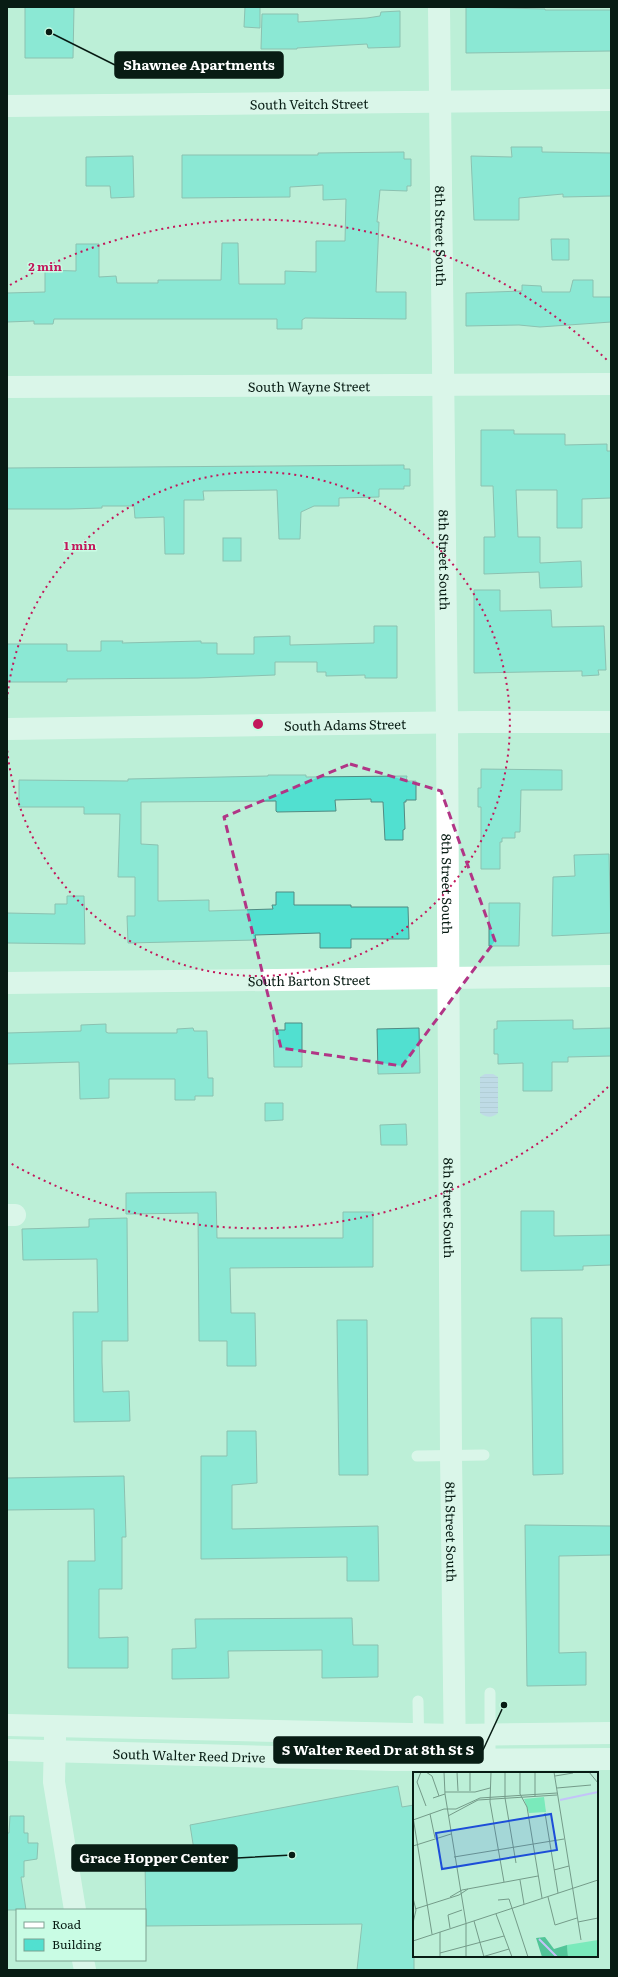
<svg xmlns="http://www.w3.org/2000/svg" width="618" height="1977" viewBox="0 0 618 1977" font-family="Literata,serif">
	<style>
		.water { fill: url(#water-rules) }
		.building { fill: #51e0d0; stroke: #518a82 }
		.lines { fill: none; stroke-linecap: round; stroke-linejoin: round }
		.service { stroke: #fff; stroke-width: 11 }
		.minor { stroke: #fff; stroke-width: 22 }
		.tertiary { stroke: #fff; stroke-width: 22 }
		.marked { fill: none; stroke: #b13586; stroke-width: 3; stroke-dasharray: 8 5; stroke-linejoin: round }
		.ring { fill: none; stroke: #c2185b; stroke-width: 2; stroke-dasharray: 2 4 }
		.labels { text-anchor: middle; dominant-baseline: central; stroke-width: 3; stroke-linejoin: round; paint-order: stroke }
		.street-label { font-size: 13px; fill: #081c14; stroke: #c9fce4 }
		.inset-river { fill: none; stroke: #c3c3f8; stroke-width: 2 }
		.inset-road { fill: none; stroke: #749b89; stroke-width: 1 }
		.view { fill: #1d4ed8; fill-opacity: 0.15; stroke: #1d4ed8; stroke-width: 2 }
		.inset-edge { fill: none; stroke: #081c14; stroke-width: 2 }
		.centre { fill: #c2185b; stroke: #c9fce4; stroke-width: 2 }
		.ring-label { font-size: 12px; text-anchor: middle; font-weight: bold; fill: #c2185b; stroke: #c9fce4; stroke-width: 3; stroke-linejoin: round; paint-order: stroke }
		.leader { fill: none; stroke: #081c14; stroke-width: 1.5 }
		.callout-dot { fill: #081c14; stroke: #c9fce4; stroke-width: 1.5 }
		.callout { fill: #081c14; stroke: #081c14; stroke-width: 1.5 }
		.callout-label { font-size: 14px; text-anchor: middle; font-weight: bold; fill: #fff }
	</style>
	<defs>
		<pattern id="water-rules" width="6" height="5" patternUnits="userSpaceOnUse"><rect width="6" height="5" fill="#c3c3f8"/><path d="M0 2.5h6" fill="none" stroke="#a6a7d4"/></pattern>
	</defs>
	<rect width="100%" height="100%" fill="#bcefd7"/>
	<path class="water" d="M485,1074h8l5,3v36c-6,5 -11,5 -18,0v-36z"/>
	<g class="building">
		<polygon points="25,7 74,7 73,58 25,58"/>
		<polygon points="245,7 260,7 260,28 244,27"/>
		<polygon points="466,7 545,9 545,10 611,10 611,51 466,53"/>
		<polygon points="400,11 400,47 368,48 367,44 297,48 297,49 261,49 262,14 298,14 298,22 367,18 380,16 381,12"/>
		<polygon points="511,147 542,147 542,152 611,153 611,196 563,197 563,194 519,198 519,220 474,220 471,156 512,157"/>
		<polygon points="404,152 404,159 411,159 411,186 407,186 407,191 380,190 377,222 379,222 376,292 406,292 406,319 305,318 302,320 302,329 277,329 277,319 54,319 53,324 34,324 34,321 7,322 7,293 45,292 45,270 76,271 76,244 99,244 99,277 116,276 117,283 158,283 158,280 221,280 222,243 238,243 239,284 285,284 285,271 316,272 316,241 345,241 346,199 323,200 323,185 290,187 290,197 182,198 182,155 318,155 318,153"/>
		<polygon points="133,156 134,197 111,198 110,186 86,186 86,157"/>
		<polygon points="551,239 569,239 569,260 552,260"/>
		<polygon points="573,280 593,280 593,297 611,297 611,322 540,327 519,325 466,326 466,293 522,291 522,285 541,286 542,292 570,292"/>
		<polygon points="481,430 514,430 514,434 565,434 565,445 607,444 607,451 611,451 611,498 582,499 582,528 557,528 557,490 516,490 518,537 540,537 540,563 581,561 582,587 540,588 539,572 484,574 484,537 495,537 493,486 481,486"/>
		<polygon points="404,465 404,469 410,469 410,486 404,486 404,489 379,489 379,497 339,498 339,506 314,506 301,512 300,539 279,539 277,490 203,491 204,500 184,500 184,554 165,554 164,517 135,518 134,506 102,506 102,508 69,509 7,509 7,468"/>
		<rect x="223" y="538" width="18" height="23"/>
		<polygon points="474,590 500,590 500,611 551,610 552,627 604,626 606,670 598,670 599,675 582,676 582,671 474,673"/>
		<polygon points="374,626 397,626 397,678 365,678 365,675 326,676 326,672 317,672 317,662 275,662 275,675 198,678 67,679 67,682 7,682 7,644 67,644 67,651 101,651 101,641 123,641 122,643 201,641 201,643 217,643 217,654 254,654 254,637 290,636 290,645 374,643"/>
		<polygon points="481,769 562,770 562,790 521,790 520,832 515,832 515,838 502,838 502,842 500,842 500,869 481,869 481,807 478,807 478,788 481,788"/>
		<polygon points="268,775 306,775 306,777 407,776 406,781 416,781 416,800 406,800 406,802 404,802 405,829 403,830 403,840 385,840 383,802 371,802 371,799 335,800 336,811 277,812 276,811 276,801 141,802 141,844 158,845 158,901 209,900 209,911 273,909 272,905 276,905 276,892 294,892 294,905 351,905 351,907 408,907 409,939 351,939 351,948 320,948 320,933 255,935 256,940 128,943 127,916 135,916 135,877 118,877 120,814 84,814 84,807 19,807 19,780 128,781 128,779 268,776"/>
		<polygon points="609,854 611,933 552,936 553,877 575,876 574,855"/>
		<polygon points="67,896 84,896 85,944 7,943 7,913 55,914 55,904 67,904"/>
		<polygon points="489,903 520,903 519,946 489,946"/>
		<polygon points="573,1020 573,1029 611,1028 611,1056 568,1057 568,1062 552,1062 552,1091 523,1091 523,1063 498,1064 498,1054 494,1054 494,1029 497,1029 497,1021"/>
		<polygon points="285,1023 302,1023 302,1067 274,1067 273,1030 285,1030"/>
		<polygon points="106,1024 106,1032 108,1033 177,1033 177,1029 193,1028 194,1031 207,1031 208,1078 213,1078 213,1096 195,1096 195,1100 175,1100 175,1079 109,1079 109,1098 80,1099 79,1062 7,1064 7,1033 81,1031 81,1025"/>
		<polygon points="419,1028 420,1073 378,1074 377,1029"/>
		<polygon points="265,1103 283,1103 283,1120 265,1121"/>
		<polygon points="406,1124 407,1145 381,1145 380,1125"/>
		<polygon points="216,1192 217,1238 343,1238 343,1212 373,1212 373,1267 230,1268 231,1313 255,1313 256,1366 227,1366 227,1341 199,1341 198,1213 126,1214 126,1193"/>
		<polygon points="521,1211 554,1211 554,1236 611,1235 611,1265 583,1266 583,1270 521,1271"/>
		<polygon points="127,1218 128,1341 102,1341 102,1362 103,1392 129,1391 130,1421 74,1422 73,1312 98,1312 97,1259 23,1260 22,1229 89,1227 89,1219"/>
		<polygon points="531,1318 562,1318 563,1474 533,1475"/>
		<polygon points="337,1320 367,1320 368,1475 339,1475"/>
		<polygon points="227,1431 256,1431 257,1483 232,1485 232,1529 378,1526 379,1581 347,1581 347,1557 201,1559 201,1456 227,1456"/>
		<polygon points="124,1476 126,1537 122,1537 122,1589 99,1589 99,1638 128,1637 128,1668 68,1668 68,1561 95,1561 94,1509 7,1510 7,1478"/>
		<polygon points="525,1525 611,1526 611,1555 559,1556 559,1653 586,1652 586,1685 527,1686"/>
		<polygon points="352,1618 353,1645 378,1645 378,1677 322,1678 322,1650 228,1651 229,1678 172,1679 172,1649 196,1648 195,1619"/>
		<polygon points="398,1786 402,1807 414,1805 414,1970 357,1970 362,1924 146,1926 145,1860 194,1850 190,1825"/>
		<polygon points="10,1816 24,1816 24,1833 28,1833 28,1843 38,1843 37,1859 24,1861 24,1877 21,1877 26,1910 7,1910 7,1833 9,1833"/>
	</g>
	<g class="lines">
		<g class="service">
			<polyline points="417,1456 484,1455"/>
			<polyline points="490,1693 490,1760"/>
			<polyline points="418,1701 419,1759"/>
		</g>
		<g class="minor">
			<path id="s1" d="M439,7l8,715 4,733 4,305"/>
			<path id="s2" d="M7,106l604,-6"/>
			<path id="s3" d="M7,387l604,-3"/>
			<path id="s4" d="M7,729l468,-7h136"/>
			<path id="s5" d="M7,983l604,-7"/>
			<polyline points="7,1215 15,1215"/>
		</g>
		<g class="tertiary">
			<polyline points="7,1725 455,1735 611,1733"/>
			<polyline points="55,1737 54,1782 75,1910"/>
			<path id="s6" d="M7,1750l386,10 218,-1"/>
			<polyline points="83,1960 85,1970"/>
		</g>
	</g>
	<path d="M0 0H618V1977H0ZM350,764l91,27 54,150 -93,125 -121,-18 -57,-231z" fill="#bcefd7" fill-opacity=".55" fill-rule="evenodd"/>
	<path class="marked" d="M350,764l91,27 54,150 -93,125 -121,-18 -57,-231z"/>
	<g class="ring">
		<path d="M7 700A252 252 0 1 1 7 748"/>
		<path d="M608 1087A504 504 0 0 1 10 1163M10 285A504 504 0 0 1 608 361"/>
	</g>
	<g class="labels">
		<g class="street-label">
			<text stroke="none"><textPath href="#s2" startOffset="302">South Veitch Street</textPath></text>
			<text stroke="none"><textPath href="#s1" startOffset="229">8th Street South</textPath></text>
			<text stroke="none"><textPath href="#s3" startOffset="302">South Wayne Street</textPath></text>
			<text stroke="none"><textPath href="#s1" startOffset="553">8th Street South</textPath></text>
			<text stroke="none"><textPath href="#s4" startOffset="338">South Adams Street</textPath></text>
			<text stroke="none"><textPath href="#s1" startOffset="877">8th Street South</textPath></text>
			<text stroke="none"><textPath href="#s5" startOffset="302">South Barton Street</textPath></text>
			<text stroke="none"><textPath href="#s1" startOffset="1201">8th Street South</textPath></text>
			<text stroke="none"><textPath href="#s1" startOffset="1525">8th Street South</textPath></text>
			<text stroke="none"><textPath href="#s6" startOffset="182">South Walter Reed Drive</textPath></text>
		</g>
	</g>
	<g transform="translate(413 1772)">
		<rect width="185" height="185" fill="#bcefd7"/>
		<path d="M185,168v17h-30l-1,-12z" fill="#7aeabb"/>
		<path d="M132,165l9,12 13,-4 1,12h-26l-6,-19z" fill="#52c598"/>
		<path d="M131,25l2,15 -17,1 -5,-14z" fill="#7aeabb"/>
		<path class="inset-river" d="M147,28l38,-8M126,167l18,18"/>
		<path class="inset-road" d="M8,0l-4,10 9,24M13,0l6,4 7,20M31,0l1,22 21,129M44,0l1,19M78,0l-1,30 14,80M92,0v26l11,65M107,0v22l7,13 15,91M141,0l27,168M176,0l9,11M142,4l18,-3M144,16l34,-3M57,19v-19M32,20h30l15,-4M122,24v-24M20,26l12,-4M132,41l13,80M17,42l5,24M35,44l30,-16 79,-5M0,45l19,117M0,48l31,-11h12l24,-11 77,-5M0,74l38,-12M41,85l110,-18M141,98l15,-4M107,108l4,24M37,125l12,-7 76,-14M135,125l7,28 22,-7M0,126l3,12 -3,13M85,128l11,-1 19,58M2,137l44,-14 9,-6M83,142l16,43M61,149l10,36M165,150l20,-4M53,151v34M37,156l-2,-13 14,-5M27,160v25M0,169l185,-61M27,181l64,-17M69,185l27,-8"/>
		<path class="view" d="M138,42l6,36 -115,19 -6,-36z"/>
		<rect width="185" height="185" class="inset-edge"/>
	</g>
	<circle cx="258" cy="724" r="6" class="centre"/>
	<g class="ring-label">
		<text x="45" y="271">2 min</text>
		<text x="80" y="550">1 min</text>
	</g>
	<path class="leader" d="M49 32L115 65M504 1705L483 1750M292 1855L237 1858"/>
	<g class="callout-dot">
		<circle cx="49" cy="32" r="4"/>
		<circle cx="504" cy="1705" r="4"/>
		<circle cx="292" cy="1855" r="4"/>
	</g>
	<g class="callout">
		<rect x="115" y="52" width="168" height="26" rx="4"/>
		<rect x="274" y="1737" width="209" height="26" rx="4"/>
		<rect x="72" y="1845" width="165" height="26" rx="4"/>
	</g>
	<g class="callout-label">
		<text x="199" y="70">Shawnee Apartments</text>
		<text x="378" y="1755">S Walter Reed Dr at 8th St S</text>
		<text x="154" y="1863">Grace Hopper Center</text>
	</g>
	<rect width="618" height="1977" fill="none" stroke="#081c14" stroke-width="16"/>
	<rect x="16" y="1909" width="130" height="52" fill="#c9fce4" stroke="#7ca291"/>
	<rect x="24" y="1922" width="20" height="6" fill="#ffffff" stroke="#7ca291"/>
	<text x="52" y="1929" font-size="12" fill="#081c14">Road</text>
	<rect x="24" y="1939" width="20" height="12" fill="#51e0d0" stroke="#7ca291"/>
	<text x="52" y="1949" font-size="12" fill="#081c14">Building</text>
</svg>
